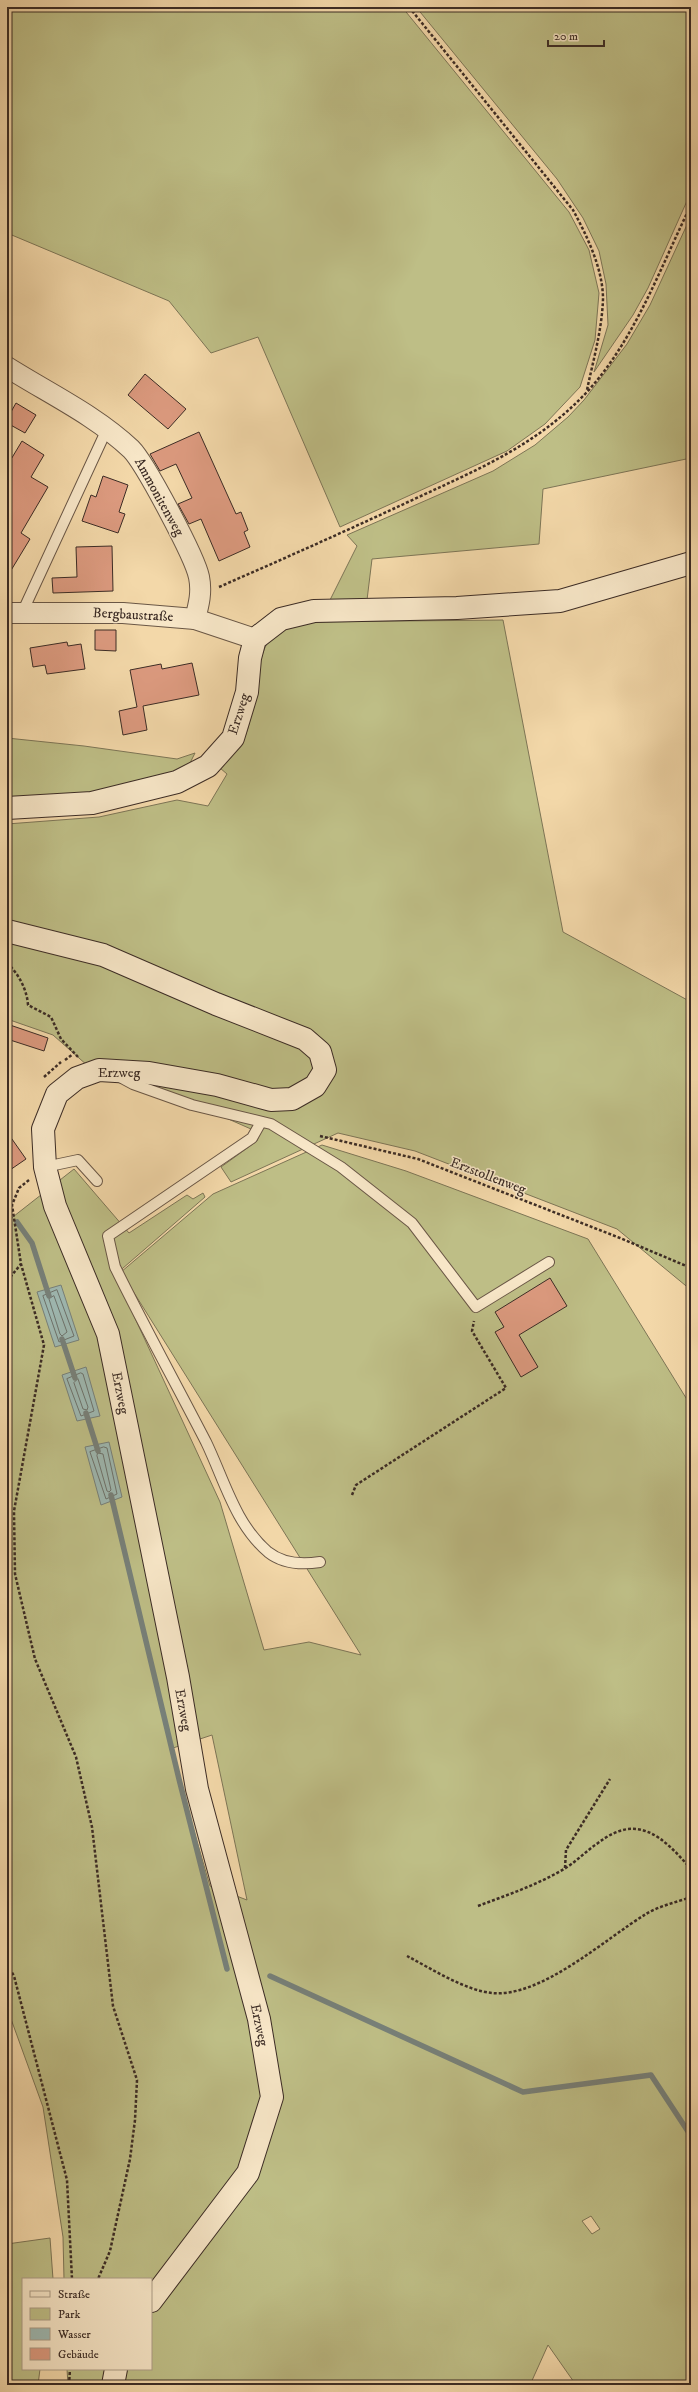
<svg xmlns="http://www.w3.org/2000/svg" width="698" height="2392" viewBox="0 0 698 2392" font-family="'IM FELL DW Pica',serif">
	<style>
		.green { fill: #bebe86; stroke: #7d7556; fill-rule: evenodd }
		.water { fill: #9eb8b1; stroke: #778079 }
		.lines { fill: none; stroke-linecap: round; stroke-linejoin: round }
		.shore { stroke: #6d726b; stroke-width: 1 }
		.stream { stroke: #778079; stroke-width: 5.5 }
		.building { fill: #dc9a7f; stroke: #3c2c25 }
		.lane-casing { stroke: #6a5746; stroke-width: 12 }
		.street-casing { stroke: #6a5746; stroke-width: 22 }
		.secondary-casing { stroke: #3c2c25; stroke-width: 24 }
		.path { stroke: #3c2c25; stroke-width: 2.5; stroke-dasharray: 3 2; stroke-linecap: butt }
		.lane { stroke: #f7e6c7; stroke-width: 10 }
		.street { stroke: #f7e6c7; stroke-width: 20 }
		.secondary { stroke: #f7e6c7; stroke-width: 22 }
		.rail-casing { stroke: #3c2c25; stroke-width: 4.5 }
		.rail { stroke: #f7e6c7; stroke-width: 3; stroke-dasharray: 9; stroke-linecap: butt }
		.labels { text-anchor: middle; dominant-baseline: central; stroke-width: 3; stroke-linejoin: round; paint-order: stroke }
		.street-label { font-size: 14px; fill: #3c2c25; stroke: #f7e6c7 }
	</style>
	<rect width="100%" height="100%" fill="#f3d8a9"/>
	<filter id="stains"><feTurbulence type="fractalNoise" baseFrequency=".005" numOctaves="4"/><feColorMatrix values="0 0 0 0 .2 0 0 0 0 .09 0 0 0 0 .02 0 0 0 .5 -.17"/></filter>
	<radialGradient id="worn" r=".72"><stop offset=".6" stop-color="#630" stop-opacity="0"/><stop offset="1" stop-color="#630" stop-opacity=".3"/></radialGradient>
	<g class="green">
		<polygon points="7,7 402,7 569,212 589,250 599,293 595,340 580,387 545,424 507,451 340,527 258,337 211,353 169,301 7,233"/>
		<polygon points="416,7 691,7 691,192 648,288 633,315 594,372 608,325 606,284 599,251 583,218 557,179"/>
		<polygon points="691,216 691,458 543,489 539,544 372,559 367,600 329,602 357,546 347,535 493,471 535,445 568,417 584,400 627,344 650,305"/>
		<path d="M503,620l60,312 128,70v288l-74,-61 -202,-78 -77,-18 -107,49 -10,-15 36,-26 3,-8 -104,-46 -68,-21 -35,-31 -46,-16v-195l92,-7 78,-17 31,6 19,-32 -7,-6c8,-10 21,-23 26,-34 10,-26 8,-83 28,-99 8,-6 17,-9 27,-13z"/>
		<path d="M7,738l77,8 93,13 18,-6 -7,14c-57,24 -120,29 -181,34z"/>
		<path d="M322,1145l84,26 182,68 103,167v979h-115l-28,-40 -18,40h-462l-1,-16h84v-90h-87l-1,-42 -20,-130 -36,-99v-791l2,3 65,-51 55,64 58,-38 6,4 10,-6 2,4 -90,78 105,227 44,148 45,-8 52,13 -240,-383 92,-78zM212,1735l35,165 -37,-14 -40,-137zM591,2216l9,13 -8,5 -10,-13z"/>
		<polygon points="50,2238 53,2279 23,2279 23,2369 40,2369 38,2385 7,2385 7,2244"/>
	</g>
	<g class="water">
		<polygon points="61,1285 79,1340 55,1347 37,1292"/>
		<polygon points="86,1367 100,1416 77,1421 62,1375"/>
		<polygon points="109,1442 122,1497 101,1505 85,1447"/>
	</g>
	<g class="lines">
		<g class="shore">
			<polygon points="57,1290 74,1336 59,1342 43,1296"/>
			<polygon points="54,1296 67,1332 62,1336 60,1334 49,1299"/>
			<polygon points="81,1373 83,1374 94,1411 81,1416 67,1379"/>
			<polygon points="78,1379 88,1407 87,1410 83,1409 74,1383"/>
			<polygon points="104,1447 107,1448 117,1494 106,1499 90,1452"/>
			<polygon points="98,1453 103,1454 111,1490 109,1492 107,1491 97,1456"/>
		</g>
		<g class="stream">
			<polyline points="17,1222 32,1243 49,1296"/>
			<polyline points="62,1339 75,1378"/>
			<polyline points="86,1413 98,1451"/>
			<polyline points="111,1495 179,1779 227,1969"/>
			<polyline points="270,1976 523,2092 651,2075 691,2136"/>
		</g>
	</g>
	<g class="building">
		<polygon points="145,374 186,409 168,429 128,395"/>
		<polygon points="16,403 36,415 25,433 7,423 7,419"/>
		<polygon points="199,432 236,514 241,512 248,530 244,532 250,547 219,561 201,519 189,524 178,504 192,498 176,464 160,471 150,454"/>
		<polygon points="22,441 44,455 31,477 48,487 21,533 30,539 7,577 7,466"/>
		<polygon points="103,476 128,485 119,512 125,514 118,533 82,521 91,495 96,497"/>
		<polygon points="112,546 113,591 53,593 52,578 77,577 76,547"/>
		<polygon points="95,630 116,630 116,651 95,650"/>
		<polygon points="67,642 68,646 81,644 85,669 47,674 45,665 33,667 30,648"/>
		<polygon points="192,663 199,695 143,706 147,730 123,735 119,711 137,707 130,670 161,664 162,669"/>
		<polygon points="7,1024 48,1038 44,1051 7,1039"/>
		<polygon points="7,1132 26,1159 7,1172"/>
		<polygon points="550,1278 567,1306 519,1335 538,1367 521,1377 495,1332 504,1327 495,1312"/>
	</g>
	<g class="lines">
		<g class="lane-casing">
			<g id="lane">
				<polyline points="22,613 107,429"/>
				<polyline points="120,1077 133,1084 192,1105 271,1124 341,1167 412,1223 476,1307 549,1262"/>
				<path d="M261,1122l-9,16 -144,98 7,31c29,59 61,117 91,175 18,37 29,82 62,110 15,12 33,13 52,10"/>
				<polyline points="45,1167 78,1160 97,1181"/>
			</g>
		</g>
		<g class="street-casing">
			<g id="street">
				<path d="M7,367c41,26 88,48 124,82 14,14 64,108 68,128 3,15 0,27 -4,42"/>
				<polyline points="7,613 123,613 195,619 255,639"/>
			</g>
		</g>
		<g class="secondary-casing">
			<g id="secondary">
				<polyline points="7,808 92,803 177,782 208,766 233,738 247,692 250,658 255,639 281,619 314,611 457,608 560,601 691,563"/>
				<polyline points="7,931 103,955 216,1004 305,1039 320,1052 325,1070 315,1086 292,1099 271,1100 217,1085 149,1073 99,1070 77,1078 57,1094 43,1129 45,1167 55,1206 108,1334 178,1677 197,1789 259,2019 272,2097 248,2173 151,2301"/>
				<polyline points="113,2385 116,2369"/>
			</g>
		</g>
		<g class="path">
			<path d="M409,7l164,203c14,26 30,59 30,89 -1,31 -10,62 -16,91"/>
			<path d="M219,587c64,-28 127,-56 189,-85 66,-31 127,-55 178,-109 49,-53 74,-125 105,-188"/>
			<path d="M7,963c11,10 20,26 21,42l23,12 10,22 17,18"/>
			<polyline points="65,1060 73,1054"/>
			<polyline points="44,1077 61,1062"/>
			<polyline points="320,1136 418,1159 620,1238 691,1268"/>
			<polyline points="29,1180 19,1188 12,1205 21,1264 44,1345 14,1511 15,1574 35,1659 76,1757 92,1827 113,2006 137,2080 135,2120 130,2159 110,2251 98,2279"/>
			<polyline points="7,1281 21,1264"/>
			<polyline points="352,1495 356,1485 506,1388 472,1331 474,1321"/>
			<polyline points="565,1868 566,1850 610,1779"/>
			<path d="M478,1906c29,-11 59,-21 86,-37 12,-7 22,-18 34,-26 40,-31 65,-6 93,26"/>
			<path d="M407,1956c25,13 57,34 85,37 49,5 113,-54 154,-79 13,-8 31,-12 45,-17"/>
			<polyline points="7,1964 14,1976 67,2180 72,2279"/>
			<polyline points="69,2385 70,2369"/>
		</g>
		<use href="#lane" class="lane"/>
		<use href="#street" class="street"/>
		<use href="#secondary" class="secondary"/>
		<g class="rail-casing">
			<polyline id="rail" points="7,1120 8,1117"/>
		</g>
		<use href="#rail" class="rail"/>
	</g>
	<g class="labels">
		<g class="street-label">
			<text transform="translate(159 497) rotate(61)">Ammonitenweg</text>
			<text transform="translate(133 615) rotate(3)">Bergbaustraße</text>
			<text transform="translate(239 714) rotate(-72)">Erzweg</text>
			<text x="119" y="1073">Erzweg</text>
			<text transform="translate(488 1176) rotate(21)">Erzstollenweg</text>
			<text transform="translate(120 1393) rotate(79)">Erzweg</text>
			<text transform="translate(183 1710) rotate(80)">Erzweg</text>
			<text transform="translate(259 2025) rotate(78)">Erzweg</text>
		</g>
	</g>
	<rect width="698" height="2392" fill="none" stroke="#f3d8a9" stroke-width="24"/>
	<rect x="8" y="8" width="682" height="2376" fill="none" stroke="#3c2c25" stroke-width="2"/>
	<rect x="12" y="12" width="674" height="2368" fill="none" stroke="#3c2c25"/>
	<rect x="22" y="2278" width="130" height="92" fill="#f7e6c7" stroke="#ac9c86"/>
	<rect x="30" y="2291" width="20" height="6" fill="#f7e6c7" stroke="#ac9c86"/>
	<text x="58" y="2298" font-size="12" fill="#3c2c25">Straße</text>
	<rect x="30" y="2308" width="20" height="12" fill="#bebe86" stroke="#ac9c86"/>
	<text x="58" y="2318" font-size="12" fill="#3c2c25">Park</text>
	<rect x="30" y="2328" width="20" height="12" fill="#9eb8b1" stroke="#ac9c86"/>
	<text x="58" y="2338" font-size="12" fill="#3c2c25">Wasser</text>
	<rect x="30" y="2348" width="20" height="12" fill="#dc9a7f" stroke="#ac9c86"/>
	<text x="58" y="2358" font-size="12" fill="#3c2c25">Gebäude</text>
	<path d="M548 40v6h56v-6" fill="none" stroke="#3c2c25" stroke-width="2"/>
	<text x="554" y="40" font-size="12" fill="#3c2c25" stroke="#f7e6c7" stroke-width="3" paint-order="stroke">20 m</text>
	<rect width="100%" height="100%" filter="url(#stains)"/>
	<rect width="100%" height="100%" fill="url(#worn)"/>
</svg>
